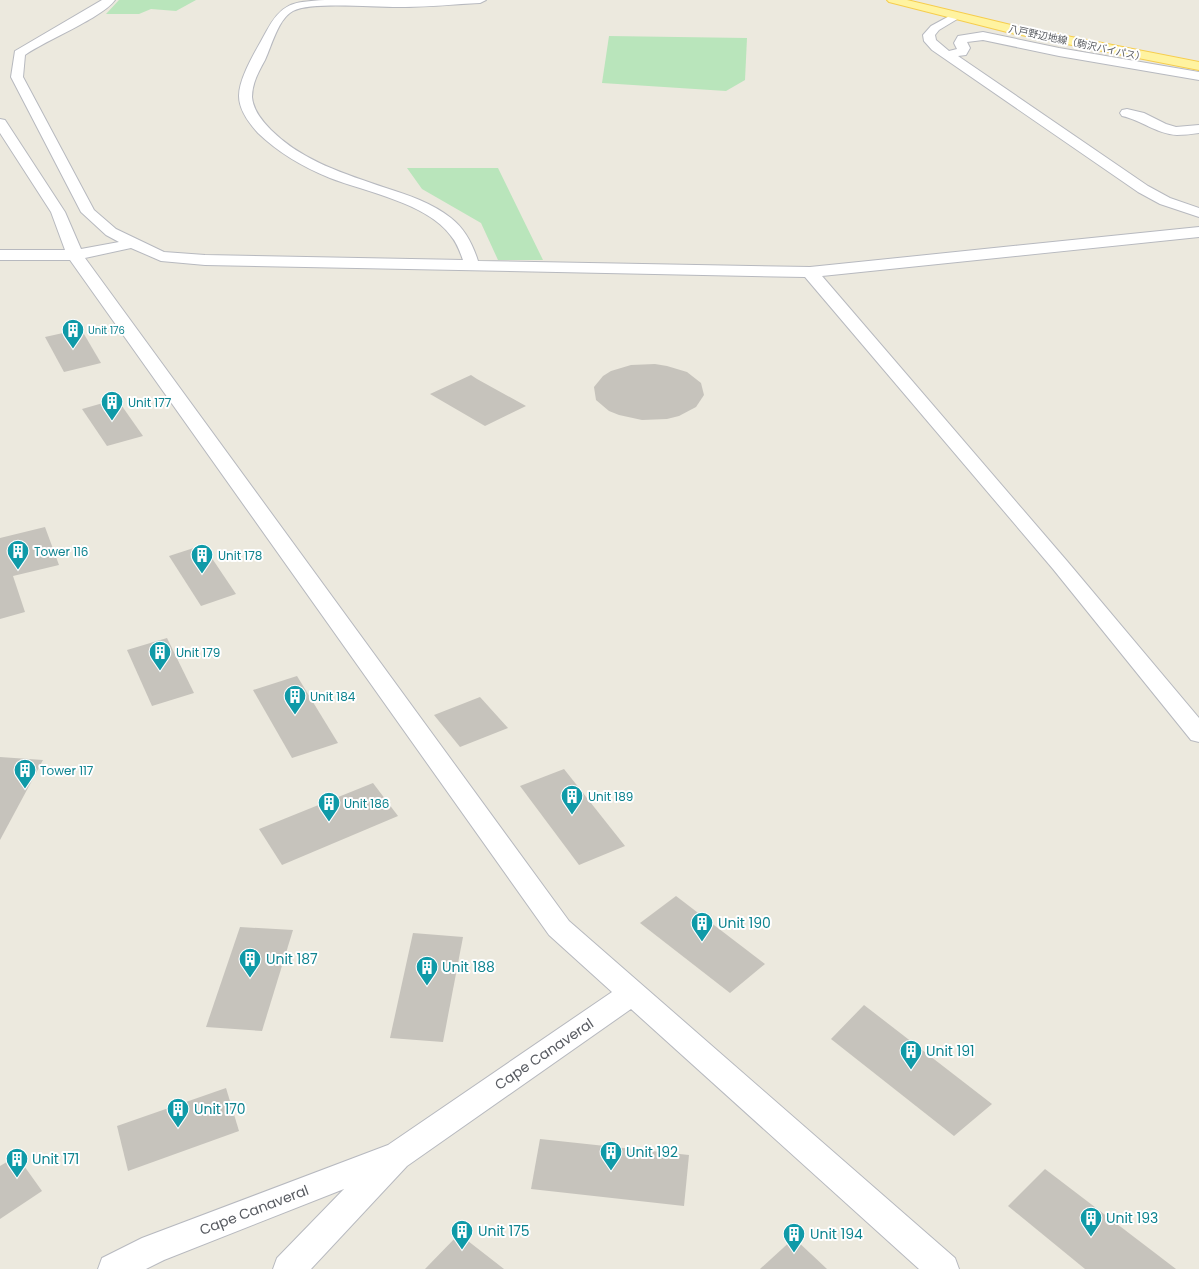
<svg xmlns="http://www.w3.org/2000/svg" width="1199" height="1269" viewBox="0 0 1199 1269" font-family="Poppins,'Noto Sans JP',sans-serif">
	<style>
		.green { fill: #b9e5bb }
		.building { fill: #c6c3bc }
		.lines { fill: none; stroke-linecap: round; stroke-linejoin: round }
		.minor-casing { stroke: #b7b9bf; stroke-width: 2 }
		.major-casing { stroke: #f6cd4d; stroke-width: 2 }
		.minor { fill: #fff; fill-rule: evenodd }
		.major { fill: #fff3a0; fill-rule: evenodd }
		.labels { text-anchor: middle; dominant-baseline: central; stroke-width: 4; stroke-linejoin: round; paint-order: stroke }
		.far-street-label { font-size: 10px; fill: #585b61; stroke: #fff }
		.far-culture-label { font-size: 10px; fill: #0d838f; stroke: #fff; text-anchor: start }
		.culture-label { font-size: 12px; fill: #0d838f; stroke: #fff; text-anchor: start }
		.near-culture-label { font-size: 14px; fill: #0d838f; stroke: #fff; text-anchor: start }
		.near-street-label { font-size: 14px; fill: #585b61; stroke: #fff }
	</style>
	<rect width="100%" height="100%" fill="#ece9de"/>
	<g class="green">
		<polygon points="119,0 196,0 176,11 151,9 139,14 106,14"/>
		<polygon points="609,36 747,38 745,80 726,91 602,83"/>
		<polygon points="407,168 498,168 543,260 498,260 481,223 422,189"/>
	</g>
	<g class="building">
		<polygon points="81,329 101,363 64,372 45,337"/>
		<polygon points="655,364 667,366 687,372 701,383 704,395 696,407 679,416 667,419 642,420 619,415 609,411 596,400 594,387 603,376 611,371 631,365"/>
		<polygon points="471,375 477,379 526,406 485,426 430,394"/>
		<polygon points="117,399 143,436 107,446 82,409"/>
		<polygon points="45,527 59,565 13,576 25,612 0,619 0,538"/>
		<polygon points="203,545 236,594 201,606 169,556"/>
		<polygon points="167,638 194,693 152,706 127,650"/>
		<polygon points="297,676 338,743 292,758 253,690"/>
		<polygon points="480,697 508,728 460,747 434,715"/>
		<polygon points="0,757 43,760 0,840"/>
		<polygon points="564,769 625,846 579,865 520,786"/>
		<polygon points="373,783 398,816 282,865 259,829"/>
		<polygon points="676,896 765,964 730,993 640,923"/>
		<polygon points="240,927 293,930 262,1031 206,1027"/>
		<polygon points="413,933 463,937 443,1042 390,1038"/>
		<polygon points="864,1005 992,1104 954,1136 831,1039"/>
		<polygon points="226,1088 239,1131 128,1171 117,1126"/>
		<polygon points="540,1139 689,1155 684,1206 531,1189"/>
		<polygon points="17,1156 42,1191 0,1219 0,1166"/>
		<polygon points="1045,1169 1176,1269 1085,1269 1008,1206"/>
		<polygon points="459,1234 504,1269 425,1269"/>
		<polygon points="794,1238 827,1269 760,1269"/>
	</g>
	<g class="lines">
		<g class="minor-casing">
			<g id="minor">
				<path d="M102,0h13c-13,18 -69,40 -90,55l-2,22 71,133 22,19 48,23 41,3 258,5c-3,-8 -6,-17 -12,-24 -24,-33 -85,-44 -121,-58 -27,-11 -51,-25 -72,-45 -9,-10 -19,-23 -19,-37 0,-19 18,-47 27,-64 16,-30 27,-30 59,-32h161l-6,3c-25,1 -50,4 -75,4 -24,1 -94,-6 -112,4 -15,8 -21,34 -28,49 -6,11 -13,23 -13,37 1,13 10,24 19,33 31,31 74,44 115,58 22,7 46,15 65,30 14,11 22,27 27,43l332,6 389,-40v10l-377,39 245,285 132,157v24l-8,-2 -138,-171 -248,-292 -600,-12 -44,-4 -30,-13 -46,10 484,663 386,337 4,11h-40l-288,-260 -224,157 -96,103h-38l4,-11 67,-69 -180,71 -18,9h-48l4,-11 40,-20 246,-93 224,-153 -63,-57 -479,-675h-70v-10h65l-14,-38 -51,-79v-14l5,1 60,92 16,37 38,-7 -13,-7 -25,-23 -70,-135 4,-26z"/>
				<polygon points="955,13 961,16 959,18 939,30 935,35 936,40 949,51 957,49 954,43 958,36 983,32 1059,48 1199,72 1199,80 1059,56 983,40 967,42 970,48 966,55 958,56 1148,186 1170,198 1199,208 1199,217 1160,204 1138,192 932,50 924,41 923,35 931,26"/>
				<path d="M1127,109l17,4 22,11 10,3 23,-2v8c-7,1 -15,2 -22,2 -20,-1 -36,-15 -55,-19l-2,-3 2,-3z"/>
			</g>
		</g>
		<g class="major-casing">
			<polygon id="major" points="887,0 907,0 1011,25 1199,62 1199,70 1011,33 889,2"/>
		</g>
		<use href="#minor" class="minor"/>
		<use href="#major" class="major"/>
	</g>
	<defs>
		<g id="building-pin" transform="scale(1.15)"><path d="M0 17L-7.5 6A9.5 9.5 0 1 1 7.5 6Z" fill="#0f9aa8" stroke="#fff"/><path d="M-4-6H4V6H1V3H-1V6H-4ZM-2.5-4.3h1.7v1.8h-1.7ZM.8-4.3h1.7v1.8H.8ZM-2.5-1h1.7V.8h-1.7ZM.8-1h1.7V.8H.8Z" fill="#fff"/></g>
	</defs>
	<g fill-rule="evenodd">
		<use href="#building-pin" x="73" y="330"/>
		<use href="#building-pin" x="112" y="402"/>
		<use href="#building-pin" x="18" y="551"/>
		<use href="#building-pin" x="202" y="555"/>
		<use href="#building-pin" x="160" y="652"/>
		<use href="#building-pin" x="295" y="696"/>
		<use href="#building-pin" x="25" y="770"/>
		<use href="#building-pin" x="572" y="796"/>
		<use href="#building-pin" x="329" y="803"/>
		<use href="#building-pin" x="702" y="923"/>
		<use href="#building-pin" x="250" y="959"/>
		<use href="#building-pin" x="427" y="967"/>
		<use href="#building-pin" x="911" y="1051"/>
		<use href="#building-pin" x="178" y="1109"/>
		<use href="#building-pin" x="611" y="1152"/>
		<use href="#building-pin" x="17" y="1159"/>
		<use href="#building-pin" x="1091" y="1218"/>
		<use href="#building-pin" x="462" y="1231"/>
		<use href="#building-pin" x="794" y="1234"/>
	</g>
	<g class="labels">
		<g class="far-street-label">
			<text transform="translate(1077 43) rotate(12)">八戸野辺地線（駒沢バイパス）</text>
		</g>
		<g class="far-culture-label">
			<text x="88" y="330">Unit 176</text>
		</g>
		<g class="culture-label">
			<text x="128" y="402">Unit 177</text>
			<text x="34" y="551">Tower 116</text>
			<text x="218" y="555">Unit 178</text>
			<text x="176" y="652">Unit 179</text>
			<text x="310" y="696">Unit 184</text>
			<text x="40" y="770">Tower 117</text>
			<text x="588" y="796">Unit 189</text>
			<text x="344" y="803">Unit 186</text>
		</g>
		<g class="near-culture-label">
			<text x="718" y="923">Unit 190</text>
			<text x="266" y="959">Unit 187</text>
			<text x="442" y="967">Unit 188</text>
			<text x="926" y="1051">Unit 191</text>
			<text x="194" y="1109">Unit 170</text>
			<text x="626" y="1152">Unit 192</text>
			<text x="32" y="1159">Unit 171</text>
			<text x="1106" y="1218">Unit 193</text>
			<text x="478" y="1231">Unit 175</text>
			<text x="810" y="1234">Unit 194</text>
		</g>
		<g class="near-street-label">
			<text transform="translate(544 1054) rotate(-34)">Cape Canaveral</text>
			<text transform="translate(254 1210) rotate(-21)">Cape Canaveral</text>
		</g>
	</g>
</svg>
